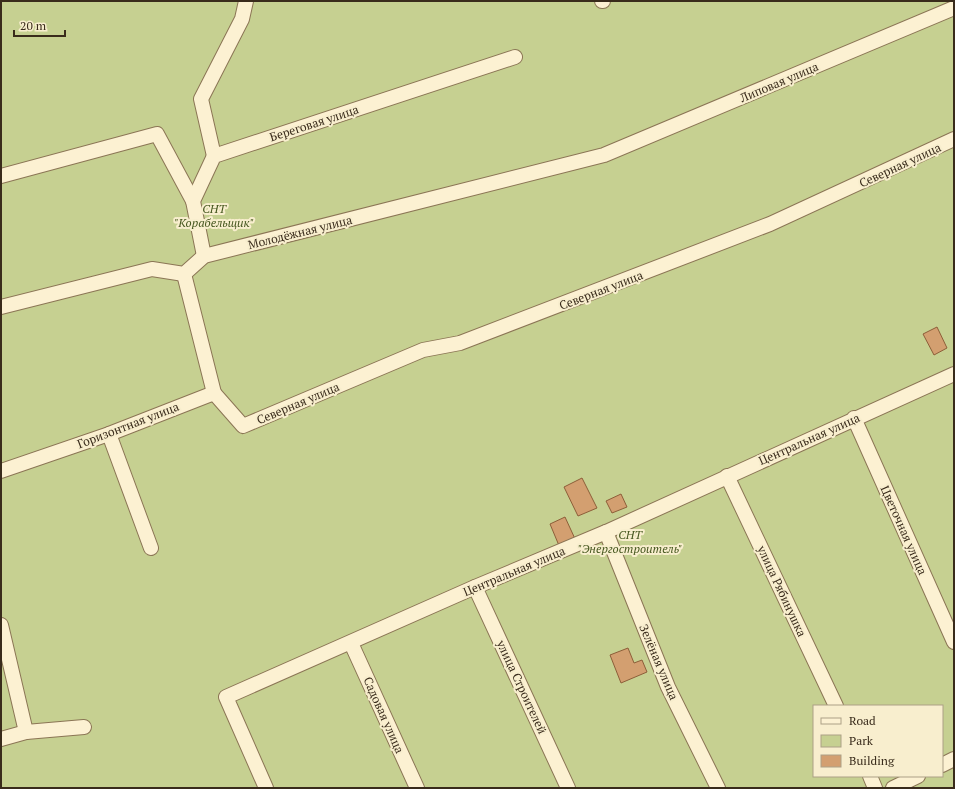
<svg xmlns="http://www.w3.org/2000/svg" width="955" height="789" viewBox="0 0 955 789" font-family="'PT Serif',serif">
	<style>
		.green { fill: #c6d091; fill-rule: evenodd }
		.building { fill: #d39f70; stroke: #8d5e39 }
		.lines { fill: none; stroke-linecap: round; stroke-linejoin: round }
		.minor-casing { stroke: #8b7555; stroke-width: 16 }
		.minor { stroke: #fcf1d2; stroke-width: 14 }
		.labels { text-anchor: middle; dominant-baseline: central; stroke-width: 4; stroke-linejoin: round; paint-order: stroke }
		.street-label { font-size: 12px; fill: #392b1b; stroke: #f8eece }
		.park-label { font-size: 12px; font-style: italic; fill: #475820; stroke: #f8eece }
	</style>
	<rect width="100%" height="100%" fill="#f2e5be"/>
	<path class="green" d="M1,1h953v787h-953zM814,706h128v70h-128z"/>
	<g class="building">
		<polygon points="937,327 947,348 934,355 923,334"/>
		<polygon points="582,478 597,508 578,516 564,487"/>
		<polygon points="621,494 627,507 612,513 606,501"/>
		<polygon points="565,517 576,541 560,548 550,524"/>
		<polygon points="628,648 634,663 642,660 647,672 621,683 610,655"/>
	</g>
	<g class="lines">
		<g class="minor-casing">
			<g id="minor">
				<polyline points="602,1 603,1"/>
				<polyline points="214,156 201,99 242,19 246,1"/>
				<polyline points="1,176 157,134 193,201"/>
				<polyline points="204,256 193,201 214,156 515,57"/>
				<polyline points="184,274 214,393"/>
				<polyline points="1,307 152,269 184,274 204,256 604,155 954,8"/>
				<polyline points="854,418 954,642"/>
				<polyline points="109,434 151,548"/>
				<polyline points="1,471 109,434 214,393 243,426 423,350 460,343 770,224 954,139"/>
				<polyline points="727,476 836,706"/>
				<polyline points="606,532 668,687 718,788"/>
				<polyline points="475,587 568,788"/>
				<polyline points="1,625 26,732"/>
				<polyline points="351,643 417,788"/>
				<polyline points="1,739 26,732 84,727"/>
				<polyline points="942,765 954,759"/>
				<polyline points="870,776 875,788"/>
				<polyline points="266,788 226,697 475,587 606,532 954,374"/>
				<polyline points="893,788 918,776"/>
			</g>
		</g>
		<use href="#minor" class="minor"/>
	</g>
	<g class="labels">
		<g class="street-label">
			<text transform="translate(779 82) rotate(-23)">Липовая улица</text>
			<text transform="translate(314 123) rotate(-18)">Береговая улица</text>
			<text transform="translate(900 165) rotate(-25)">Северная улица</text>
			<text transform="translate(300 232) rotate(-14)">Молодёжная улица</text>
			<text transform="translate(601 290) rotate(-21)">Северная улица</text>
			<text transform="translate(298 403) rotate(-23)">Северная улица</text>
			<text transform="translate(128 425) rotate(-21)">Горизонтная улица</text>
			<text transform="translate(809 439) rotate(-24)">Центральная улица</text>
			<text transform="translate(904 530) rotate(66)">Цветочная улица</text>
			<text transform="translate(514 571) rotate(-23)">Центральная улица</text>
			<text transform="translate(782 591) rotate(65)">улица Рябинушка</text>
			<text transform="translate(659 662) rotate(67)">Зелёная улица</text>
			<text transform="translate(522 687) rotate(65)">улица Строителей</text>
			<text transform="translate(384 715) rotate(66)">Садовая улица</text>
		</g>
		<g class="park-label">
			<text x="214" y="208">СНТ<tspan x="214" dy="14">"Корабельщик"</tspan></text>
			<text x="630" y="534">СНТ<tspan x="630" dy="14">"Энергостроитель"</tspan></text>
		</g>
	</g>
	<rect width="955" height="789" fill="none" stroke="#392b1b" stroke-width="4"/>
	<rect x="813" y="705" width="130" height="72" fill="#f8eece" stroke="#aca086"/>
	<rect x="821" y="718" width="20" height="6" fill="#fcf1d2" stroke="#aca086"/>
	<text x="849" y="725" font-size="12" fill="#392b1b">Road</text>
	<rect x="821" y="735" width="20" height="12" fill="#c6d091" stroke="#aca086"/>
	<text x="849" y="745" font-size="12" fill="#392b1b">Park</text>
	<rect x="821" y="755" width="20" height="12" fill="#d39f70" stroke="#aca086"/>
	<text x="849" y="765" font-size="12" fill="#392b1b">Building</text>
	<path d="M14 30v6h51v-6" fill="none" stroke="#392b1b" stroke-width="2"/>
	<text x="20" y="30" font-size="12" fill="#392b1b" stroke="#f8eece" stroke-width="3" paint-order="stroke">20 m</text>
</svg>
